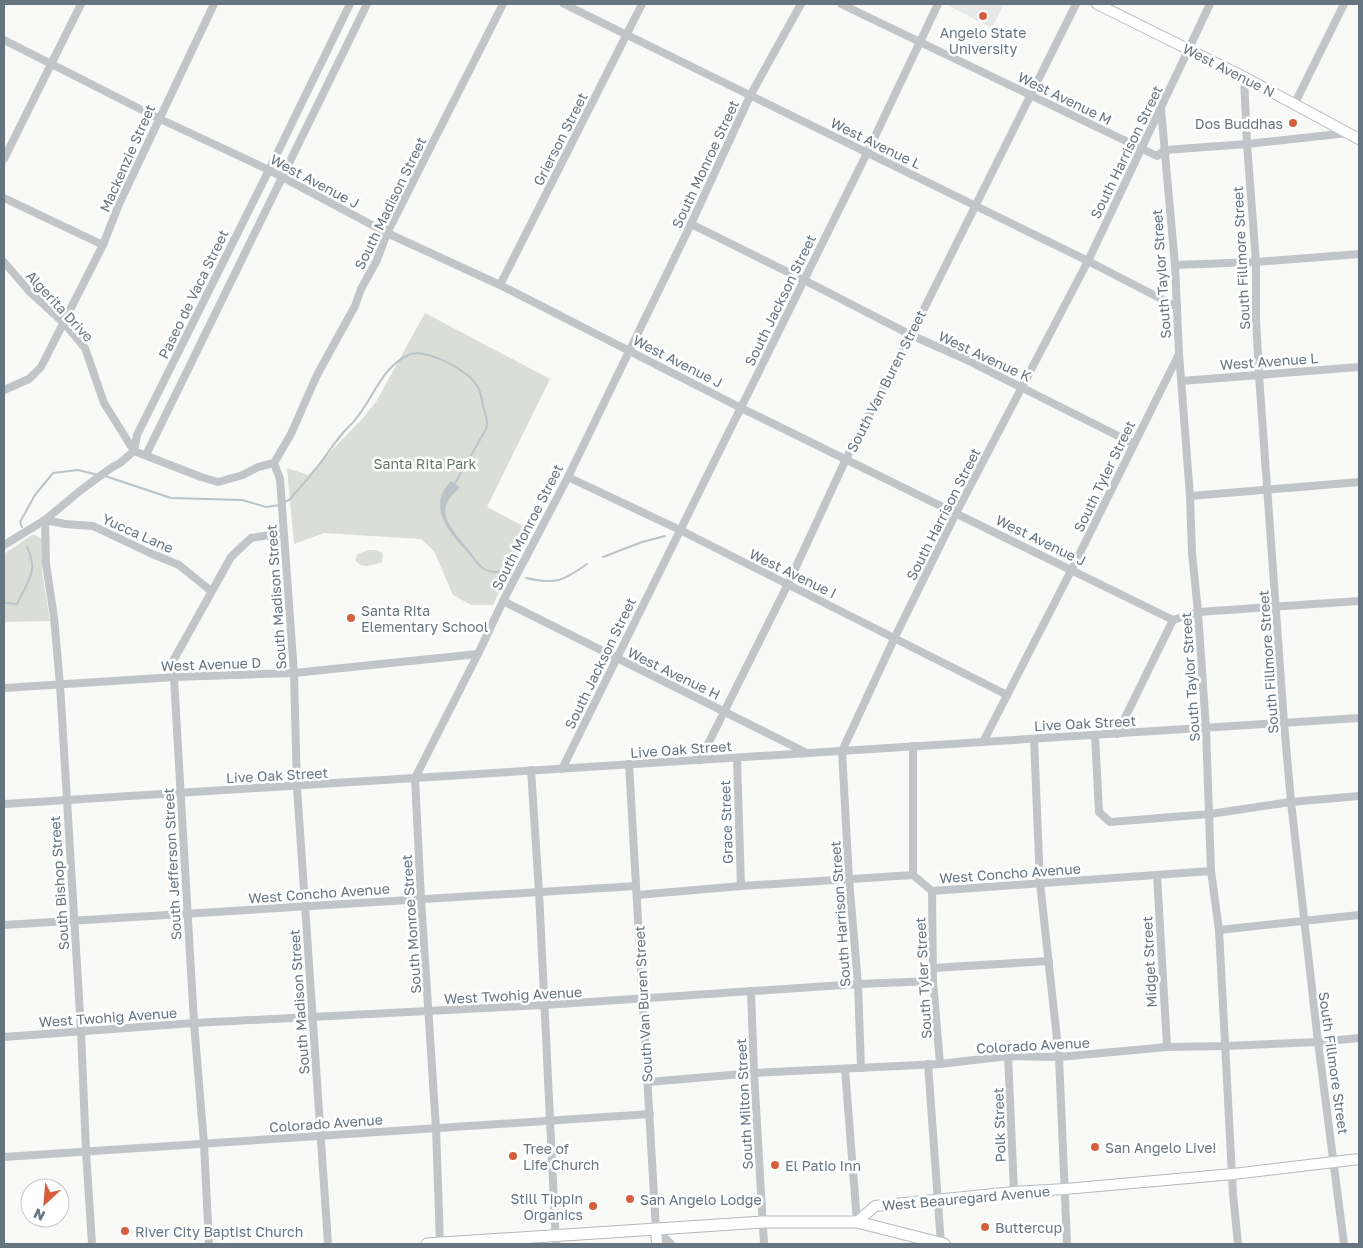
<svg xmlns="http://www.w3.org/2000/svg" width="1363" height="1248" viewBox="0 0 1363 1248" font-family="'Golos Text',sans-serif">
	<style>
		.built { fill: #e7e8e8 }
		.green { fill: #daded7 }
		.water { fill: #bac4c8 }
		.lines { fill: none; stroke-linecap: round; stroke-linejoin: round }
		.stream { stroke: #bac4c8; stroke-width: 2 }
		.secondary-casing { stroke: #b3b9bd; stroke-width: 12 }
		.primary-casing { stroke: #b4b9bd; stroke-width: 13 }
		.street { stroke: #c1c5c8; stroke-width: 8 }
		.secondary { stroke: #fff; stroke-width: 10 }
		.primary { stroke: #fff; stroke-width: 11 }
		.poi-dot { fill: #d45f3d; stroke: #fff; stroke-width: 2 }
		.labels { text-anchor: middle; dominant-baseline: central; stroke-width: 5; stroke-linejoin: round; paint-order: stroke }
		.poi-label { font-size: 14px; fill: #667580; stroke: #fff; text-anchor: start }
		.street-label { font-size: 14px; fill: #667580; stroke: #fff }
		.park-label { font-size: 14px; fill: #697866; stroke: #fff }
	</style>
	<rect width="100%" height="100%" fill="#f9f9f8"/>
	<polygon class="built" points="945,4 1004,4 992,28"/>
	<g class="green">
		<polygon points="425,313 550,379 487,507 529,529 493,605 471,605 453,595 434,551 421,539 324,533 294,544 287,468 308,475 362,419 376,402"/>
		<polygon points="32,535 36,535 42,539 42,572 50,621 4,622 4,554"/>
		<path d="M368,550h8l7,3 -1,9c-10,3 -19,8 -27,-2l3,-6z"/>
	</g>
	<path class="water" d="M451,481l9,6c-5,6 -11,10 -14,19 -5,15 16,35 25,47l-1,2c-19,-21 -45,-47 -19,-74z"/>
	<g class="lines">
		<g class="stream">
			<polyline points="105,476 171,498 242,500 266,507 280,505"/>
			<path d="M284,502l5,-2c9,-10 17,-19 25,-29 10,-12 18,-25 28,-37 4,-5 9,-9 13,-14 18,-21 26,-52 53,-65 17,-8 61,15 70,32 3,6 4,15 6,22 2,8 5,14 1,22l-31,54"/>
			<polyline points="22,527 20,522 35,495 53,473 78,470 98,475"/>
			<path d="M470,553c6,9 13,19 25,19 7,0 9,-3 15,0"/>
			<polyline points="603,557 642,542 665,536"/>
			<path d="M526,578c30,7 37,3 61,-14"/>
			<path d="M4,603l13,1c11,-23 22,-33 10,-57"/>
		</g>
		<g class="secondary-casing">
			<g id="secondary">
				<polyline points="1097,4 1244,77 1359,139"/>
				<polyline points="857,1222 875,1206 1014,1192 1065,1189 1233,1174 1359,1159"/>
				<polyline points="656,1230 657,1244"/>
			</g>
		</g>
		<g class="primary-casing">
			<polyline id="primary" points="427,1244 763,1222 857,1222 944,1244"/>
		</g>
		<g class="street">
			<polyline points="564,4 1088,261 1177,307"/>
			<polyline points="841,4 1157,156 1165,150 1247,144 1348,133"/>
			<polyline points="4,40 158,118 269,170 387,233 500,285 741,408 1173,620 1198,612 1359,601"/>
			<polyline points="1244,77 1247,144 1256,262 1256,318 1259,375 1284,723 1291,802 1318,1042 1344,1244"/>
			<polyline points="1295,103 1344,4"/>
			<polyline points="1161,109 1175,265 1179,353 1190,496 1192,553 1198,612 1206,729 1211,871 1219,930 1233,1194 1238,1244"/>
			<polyline points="4,159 81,4"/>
			<polyline points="4,198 103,245"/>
			<polyline points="691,224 804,280 911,335 967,360 1134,444"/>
			<polyline points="4,262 29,291 64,323 85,348 104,403 134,451 201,477 218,482 243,475 258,467 274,463"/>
			<polyline points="1175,265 1256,262 1359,254"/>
			<polyline points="500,285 642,4"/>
			<polyline points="1182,381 1359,367"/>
			<polyline points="4,390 29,379 41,367 103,245 119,204 214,4"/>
			<polyline points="146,455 367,4"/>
			<polyline points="568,477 680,530 1007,695"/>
			<polyline points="1190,496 1359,482"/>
			<polyline points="4,545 45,520 81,490 111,468 120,463 134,451 137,435 269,170 350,4"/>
			<polyline points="503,601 807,753"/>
			<polyline points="4,688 175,677 294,673 478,654"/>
			<polyline points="1117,734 1173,620"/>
			<polyline points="1095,735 1099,812 1110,822 1210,814 1291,802 1359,796"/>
			<polyline points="1034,739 1040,883 1059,1057 1067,1244"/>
			<polyline points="983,742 1072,569 1179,354"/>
			<polyline points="913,746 913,875"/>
			<polyline points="737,758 741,886"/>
			<polyline points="700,760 788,584 846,459 911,335 1076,4"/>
			<polyline points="629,764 656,1230 671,1244"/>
			<polyline points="562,769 867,153 938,4"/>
			<polyline points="531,770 539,892 556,1244"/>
			<polyline points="4,804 1359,718"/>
			<polyline points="1157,875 1167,1047"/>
			<polyline points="932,891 933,981 940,1064"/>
			<polyline points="637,895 741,886 913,875 932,891 1211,871"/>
			<polyline points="4,925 636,886"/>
			<polyline points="1219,930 1359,915"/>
			<polyline points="933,968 1049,961"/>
			<polyline points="751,991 754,1073 764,1244"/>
			<polyline points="4,1037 194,1023 544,1005 858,984 933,981"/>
			<polyline points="1008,1056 1014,1192"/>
			<polyline points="928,1064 941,1244"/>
			<polyline points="861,1068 858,984 849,879 842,751 895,637 956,513 1088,261 1210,4"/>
			<polyline points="845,1069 857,1222"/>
			<polyline points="648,1082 754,1073 940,1064 1008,1056 1059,1057 1167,1047 1225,1046 1318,1042 1359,1038"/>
			<polyline points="4,1157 650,1114"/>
			<polyline points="92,1244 86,1152 81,1031 60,685 54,617 46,564 45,520 65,524 93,526 150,553 179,565 211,591"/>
			<polyline points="209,1244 204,1144 194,1023 173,661 231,557 251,538 283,533"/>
			<polyline points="328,1244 297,787 294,673 280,479 274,463 291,434 317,375 355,306 361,289 377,260 387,233 503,4"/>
			<polyline points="440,1244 436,1128 421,899 415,778 478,654 503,601 568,477 691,224 750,96 801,4"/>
		</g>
		<use href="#secondary" class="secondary"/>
		<use href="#primary" class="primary"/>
	</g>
	<g class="poi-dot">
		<circle cx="983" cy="16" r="5"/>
		<circle cx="1293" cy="123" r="5"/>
		<circle cx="351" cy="618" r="5"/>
		<circle cx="1095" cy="1147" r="5"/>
		<circle cx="513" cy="1156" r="5"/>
		<circle cx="775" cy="1165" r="5"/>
		<circle cx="630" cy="1199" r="5"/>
		<circle cx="593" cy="1206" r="5"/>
		<circle cx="985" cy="1227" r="5"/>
		<circle cx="125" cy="1231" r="5"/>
	</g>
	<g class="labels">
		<g class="poi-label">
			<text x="983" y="32" text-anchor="middle">Angelo State<tspan x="983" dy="16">University</tspan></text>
			<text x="1283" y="123" text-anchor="end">Dos Buddhas</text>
			<text x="361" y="610">Santa Rita<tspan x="361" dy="16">Elementary School</tspan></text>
			<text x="1105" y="1147">San Angelo Live!</text>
			<text x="523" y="1148">Tree of<tspan x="523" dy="16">Life Church</tspan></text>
			<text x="785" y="1165">El Patio Inn</text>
			<text x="583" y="1198" text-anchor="end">Still Tippin<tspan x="583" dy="16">Organics</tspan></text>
			<text x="640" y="1199">San Angelo Lodge</text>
			<text x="995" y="1227">Buttercup</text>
			<text x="135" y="1231">River City Baptist Church</text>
		</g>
		<g class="street-label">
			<text transform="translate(1229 70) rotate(27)">West Avenue N</text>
			<text transform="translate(1065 98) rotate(26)">West Avenue M</text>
			<text transform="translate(560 139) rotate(-63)">Grierson Street</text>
			<text transform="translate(876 143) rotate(26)">West Avenue L</text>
			<text transform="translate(1126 152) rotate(-64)">South Harrison Street</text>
			<text transform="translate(127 158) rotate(-66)">Mackenzie Street</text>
			<text transform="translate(705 164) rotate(-65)">South Monroe Street</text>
			<text transform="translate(315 181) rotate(28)">West Avenue J</text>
			<text transform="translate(390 203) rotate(-64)">South Madison Street</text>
			<text transform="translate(1241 258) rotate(-93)">South Fillmore Street</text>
			<text transform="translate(1161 274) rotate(-94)">South Taylor Street</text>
			<text transform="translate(193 294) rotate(-64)">Paseo de Vaca Street</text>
			<text transform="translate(780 300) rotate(-64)">South Jackson Street</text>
			<text transform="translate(60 306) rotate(47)">Algerita Drive</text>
			<text transform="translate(985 356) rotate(25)">West Avenue K</text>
			<text transform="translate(678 361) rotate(27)">West Avenue J</text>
			<text transform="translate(1269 361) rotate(-4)">West Avenue L</text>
			<text transform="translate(886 381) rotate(-63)">South Van Buren Street</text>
			<text transform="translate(1104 476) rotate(-64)">South Tyler Street</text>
			<text transform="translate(943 514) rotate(-63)">South Harrison Street</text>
			<text transform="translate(527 527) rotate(-63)">South Monroe Street</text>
			<text transform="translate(138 533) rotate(24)">Yucca Lane</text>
			<text transform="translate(1041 540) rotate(26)">West Avenue J</text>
			<text transform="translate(793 573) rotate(26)">West Avenue I</text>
			<text transform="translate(276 597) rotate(-94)">South Madison Street</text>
			<text transform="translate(1268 662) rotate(-94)">South Fillmore Street</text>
			<text transform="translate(600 663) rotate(-64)">South Jackson Street</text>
			<text transform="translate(211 664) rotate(-2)">West Avenue D</text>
			<text transform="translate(674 673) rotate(26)">West Avenue H</text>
			<text transform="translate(1190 677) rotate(-94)">South Taylor Street</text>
			<text transform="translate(1085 723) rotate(-3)">Live Oak Street</text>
			<text transform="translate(681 749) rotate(-4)">Live Oak Street</text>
			<text transform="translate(277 775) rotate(-3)">Live Oak Street</text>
			<text transform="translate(726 822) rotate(-92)">Grace Street</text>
			<text transform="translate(172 864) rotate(-93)">South Jefferson Street</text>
			<text transform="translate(1010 873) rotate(-4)">West Concho Avenue</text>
			<text transform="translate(59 883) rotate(-94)">South Bishop Street</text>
			<text transform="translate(319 893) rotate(-4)">West Concho Avenue</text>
			<text transform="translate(840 914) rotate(-94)">South Harrison Street</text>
			<text transform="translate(411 924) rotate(-94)">South Monroe Street</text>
			<text transform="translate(1149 962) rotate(-93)">Midget Street</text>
			<text transform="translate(923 978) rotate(-93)">South Tyler Street</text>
			<text transform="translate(513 995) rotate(-3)">West Twohig Avenue</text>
			<text transform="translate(299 1002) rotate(-94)">South Madison Street</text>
			<text transform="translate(643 1004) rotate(-93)">South Van Buren Street</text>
			<text transform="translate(108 1017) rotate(-4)">West Twohig Avenue</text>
			<text transform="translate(1033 1045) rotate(-3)">Colorado Avenue</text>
			<text transform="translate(1334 1063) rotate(82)">South Fillmore Street</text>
			<text transform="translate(744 1104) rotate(-93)">South Milton Street</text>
			<text transform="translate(326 1123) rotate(-4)">Colorado Avenue</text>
			<text transform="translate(999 1125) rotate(-92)">Polk Street</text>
			<text transform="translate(966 1198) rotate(-5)">West Beauregard Avenue</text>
		</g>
		<g class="park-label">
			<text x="425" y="463">Santa Rita Park</text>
		</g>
	</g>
	<rect width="1363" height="1248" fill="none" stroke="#667580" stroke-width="10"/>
	<g transform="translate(45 1203) rotate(206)"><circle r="24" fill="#ffffff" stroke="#c2c8cc"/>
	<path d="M0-4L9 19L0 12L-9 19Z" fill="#d45f3d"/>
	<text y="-8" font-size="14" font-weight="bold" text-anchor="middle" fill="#667580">N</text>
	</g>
</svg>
